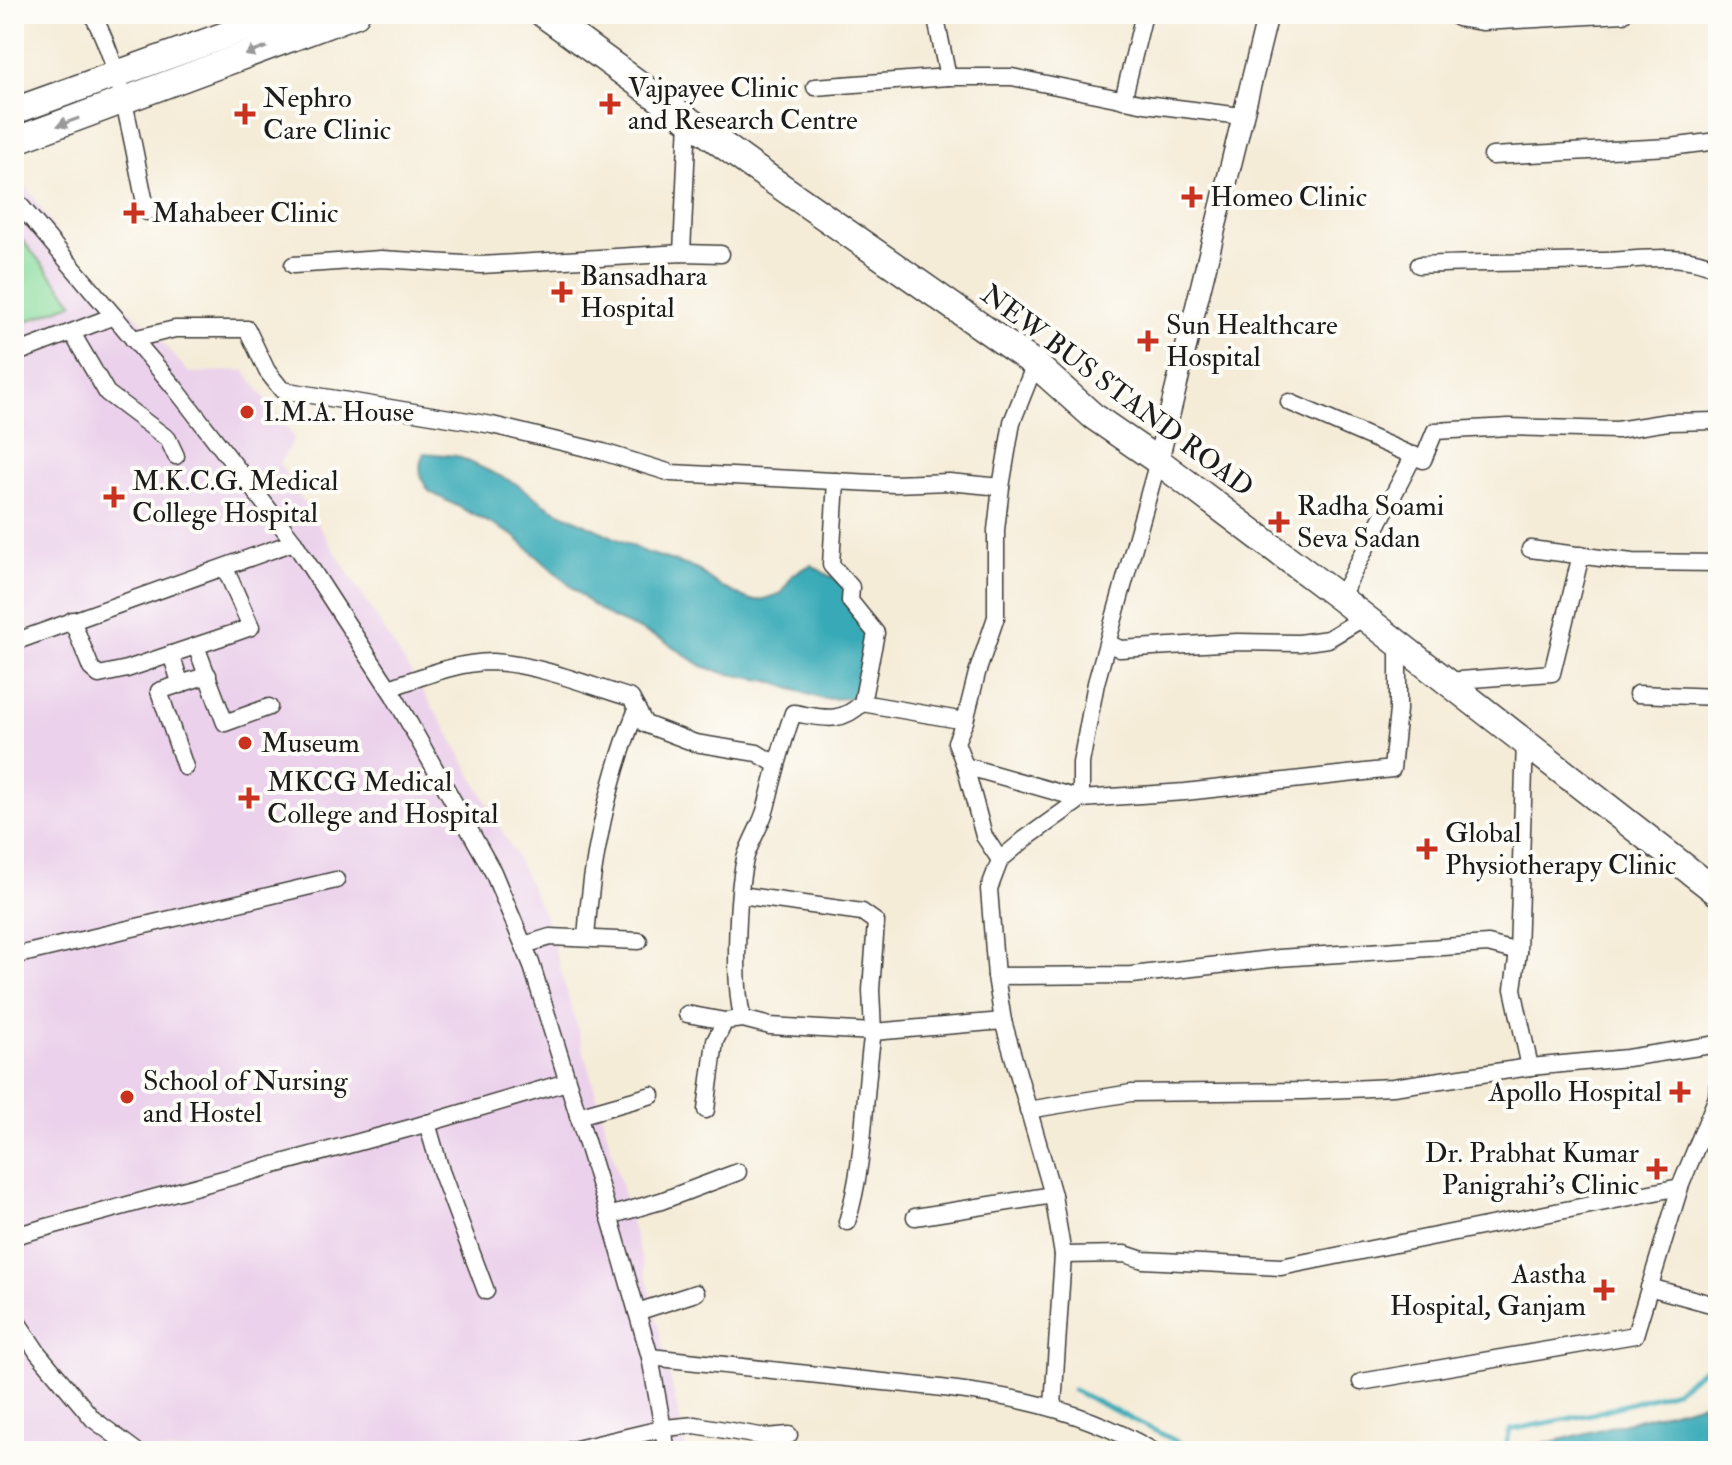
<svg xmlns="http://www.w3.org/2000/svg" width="1732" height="1465" viewBox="0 0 1732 1465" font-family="'IM FELL Double Pica',serif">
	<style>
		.built { fill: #ebd1eb }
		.green { fill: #89db9c; stroke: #527c5c; stroke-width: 2 }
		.water { fill: #39aab7; stroke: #2a636a; stroke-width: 2 }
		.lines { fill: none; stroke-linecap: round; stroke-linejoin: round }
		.stream { stroke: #39aab7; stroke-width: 5 }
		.minor-casing { stroke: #3d3b38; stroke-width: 19 }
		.tertiary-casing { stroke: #3d3b38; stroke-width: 23 }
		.trunk-casing { stroke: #3d3b38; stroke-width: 29 }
		.minor { stroke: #fff; stroke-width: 16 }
		.tertiary { stroke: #fff; stroke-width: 20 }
		.trunk { stroke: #fff; stroke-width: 26 }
		.oneway { fill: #999 }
		.poi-dot { fill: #c8321e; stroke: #fdfcf7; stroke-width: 3 }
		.labels { text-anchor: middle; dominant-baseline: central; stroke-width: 8; stroke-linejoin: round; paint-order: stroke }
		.poi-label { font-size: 28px; fill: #1c1c1c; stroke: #fdfcf7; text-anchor: start }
		.street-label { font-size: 28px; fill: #1c1c1c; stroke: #fdfcf7 }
	</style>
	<rect width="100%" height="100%" fill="#fdfcf7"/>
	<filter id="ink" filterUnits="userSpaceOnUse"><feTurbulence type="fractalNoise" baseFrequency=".0125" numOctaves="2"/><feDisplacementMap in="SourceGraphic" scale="16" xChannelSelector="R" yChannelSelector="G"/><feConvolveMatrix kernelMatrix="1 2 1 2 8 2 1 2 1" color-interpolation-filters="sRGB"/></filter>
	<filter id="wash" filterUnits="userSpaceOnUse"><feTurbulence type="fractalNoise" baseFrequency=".006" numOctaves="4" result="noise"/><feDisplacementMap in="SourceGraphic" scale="32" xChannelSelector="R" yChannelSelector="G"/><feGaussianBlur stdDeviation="1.8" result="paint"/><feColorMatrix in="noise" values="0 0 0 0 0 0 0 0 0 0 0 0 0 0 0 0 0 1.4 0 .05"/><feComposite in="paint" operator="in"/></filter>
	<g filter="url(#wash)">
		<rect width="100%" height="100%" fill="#f5ecd8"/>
		<polygon class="built" points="14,168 68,249 160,339 189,373 244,370 294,438 280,464 450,735 518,860 546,919 597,1097 650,1290 687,1451 14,1451"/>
		<polygon class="green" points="14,230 74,303 14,326"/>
		<g class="water">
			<path d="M424,453l33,3 58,27 36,25 94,44 50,16 26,19 29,13h11l21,-7 11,-19 18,-9 33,20 28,54 -16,59 -34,1 -53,-18 -45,-8 -22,-7 -39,-26 -51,-22 -20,-13 -79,-70 -83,-43c-10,-12 -13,-25 -6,-39z"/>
			<polygon points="1718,1399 1718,1451 1537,1451 1539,1445"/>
		</g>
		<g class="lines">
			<g class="stream">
				<polyline points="1073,1390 1196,1451"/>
				<polyline points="1505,1451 1510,1430 1592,1414 1675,1391 1718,1358"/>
			</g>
		</g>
	</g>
	<g filter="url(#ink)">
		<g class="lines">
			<g class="minor-casing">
				<g id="minor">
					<path d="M92,14c31,55 41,136 55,198"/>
					<polyline points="935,14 948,77"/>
					<polyline points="1458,14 1458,18 1483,22 1623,14"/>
					<polyline points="815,87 948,77 1012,77 1145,104 1241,116"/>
					<polyline points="1123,100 1144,14"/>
					<polyline points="1492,156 1670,147 1718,141"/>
					<polyline points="14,198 175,388 294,542 394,696 493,872 531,963 612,1225 650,1357 667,1451"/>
					<polyline points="682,253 688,119"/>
					<polyline points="293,265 381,259 481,265 682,253 721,254"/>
					<path d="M1419,265c59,-3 119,-2 178,-4 41,0 83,-11 121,8"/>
					<polyline points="72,333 107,393 168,439 176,456"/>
					<polyline points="133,339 175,329 247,329 267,371 282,390 492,425 603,452 671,473 894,484 949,482 1001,487 1012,422 1035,364"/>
					<polyline points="14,354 114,316"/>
					<polyline points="1289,402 1423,460 1435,431 1509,427 1617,430 1668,422 1718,421"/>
					<polyline points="836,481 831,565 851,587 850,601 876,633 862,703 965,721 956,742 965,766 1081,799 1185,792 1392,769 1398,710 1398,644"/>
					<polyline points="1530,549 1632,562 1718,563"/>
					<polyline points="1340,598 1414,455"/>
					<polyline points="72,620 91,668 99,675 127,669 237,632 251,627 225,568"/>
					<polyline points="14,642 294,542"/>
					<polyline points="1108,643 1120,649 1237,642 1299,643 1328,639 1363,618"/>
					<polyline points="196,646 225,723 269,707"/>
					<polyline points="171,654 181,685"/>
					<polyline points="1447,681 1552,673 1581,555"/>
					<path d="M389,688c33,-11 68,-26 103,-26 46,2 95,23 139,36l14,26 50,19 62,10 18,11"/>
					<polyline points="1637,694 1718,697"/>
					<polyline points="965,721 977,673 996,617 996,530 1001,487"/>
					<polyline points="965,766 984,836 1000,860"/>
					<polyline points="185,767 159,691 208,675"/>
					<path d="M586,938c5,-76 22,-159 51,-229"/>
					<polyline points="524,945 550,937 639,941"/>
					<polyline points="1518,952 1513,989 1530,1067"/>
					<polyline points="14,956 336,880"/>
					<polyline points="996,976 1132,975 1279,958 1488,944 1518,952 1525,741"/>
					<polyline points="687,1014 725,1021"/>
					<path d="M743,1019c-10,-33 -6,-126 2,-160 5,-18 16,-33 21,-51 8,-33 16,-64 27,-95 28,4 47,12 69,-10"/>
					<polyline points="1003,1021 1053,1195 1063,1255 1053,1406"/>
					<polyline points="706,1110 715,1041 725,1021 743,1019 770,1026 873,1032 871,990 876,922 862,912 740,895"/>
					<polyline points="1028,1110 1131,1093 1303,1091 1393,1087 1530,1067 1627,1058 1718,1044"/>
					<polyline points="578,1116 652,1095"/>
					<polyline points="427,1123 441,1171 486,1291"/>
					<polyline points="609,1216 661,1201 738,1172"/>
					<polyline points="915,1217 1053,1195"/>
					<path d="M847,1222c19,-62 16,-126 26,-190l130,-11 -7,-45 -7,-87 11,-29 25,-21 56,-40v-36l15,-80 62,-222"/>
					<polyline points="14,1236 414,1127 567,1082"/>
					<polyline points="1063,1255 1125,1254 1143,1260 1281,1267 1680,1187"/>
					<polyline points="1649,1287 1718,1306"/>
					<polyline points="637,1312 696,1293"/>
					<polyline points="14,1317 38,1353 93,1419 136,1451"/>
					<path d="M650,1357c72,8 143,15 214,23 106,11 194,15 289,71"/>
					<polyline points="1361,1382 1635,1335 1680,1187 1717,1097 1718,1085"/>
					<polyline points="568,1451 665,1428 695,1425 766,1437 789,1435"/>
				</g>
			</g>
			<g class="tertiary-casing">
				<polyline id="tertiary" points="1158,461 1268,14"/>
			</g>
			<g class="trunk-casing">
				<g id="trunk">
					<polyline points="543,14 749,164 1035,364 1093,416 1158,461 1340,598 1718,893"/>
					<polyline points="14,111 284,14"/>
					<polyline points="14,141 356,14"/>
				</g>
			</g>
			<use href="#minor" class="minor"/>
			<use href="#tertiary" class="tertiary"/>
			<use href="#trunk" class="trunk"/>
		</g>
		<defs><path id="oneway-solid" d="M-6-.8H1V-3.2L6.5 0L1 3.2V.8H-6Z" transform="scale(2)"/></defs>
		<g class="oneway">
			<use href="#oneway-solid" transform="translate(256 51) rotate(159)"/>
			<use href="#oneway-solid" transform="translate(68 122) rotate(160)"/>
		</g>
	</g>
	<g class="poi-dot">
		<path d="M606 92h8v8h8v8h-8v8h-8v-8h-8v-8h8z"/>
		<path d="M241 102h8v8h8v8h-8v8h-8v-8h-8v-8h8z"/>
		<path d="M1188 185h8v8h8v8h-8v8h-8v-8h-8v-8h8z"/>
		<path d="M130 201h8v8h8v8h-8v8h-8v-8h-8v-8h8z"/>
		<path d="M558 280h8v8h8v8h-8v8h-8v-8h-8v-8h8z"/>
		<path d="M1144 329h8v8h8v8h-8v8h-8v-8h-8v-8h8z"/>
		<circle cx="247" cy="412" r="8"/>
		<path d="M110 485h8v8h8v8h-8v8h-8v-8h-8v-8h8z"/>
		<path d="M1275 510h8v8h8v8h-8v8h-8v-8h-8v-8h8z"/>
		<circle cx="245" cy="743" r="8"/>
		<path d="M245 786h8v8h8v8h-8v8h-8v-8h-8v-8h8z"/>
		<path d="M1423 837h8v8h8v8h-8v8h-8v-8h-8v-8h8z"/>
		<path d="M1676 1080h8v8h8v8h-8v8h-8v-8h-8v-8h8z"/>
		<circle cx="127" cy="1097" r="8"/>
		<path d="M1653 1157h8v8h8v8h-8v8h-8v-8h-8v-8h8z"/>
		<path d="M1600 1278h8v8h8v8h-8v8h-8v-8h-8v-8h8z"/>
	</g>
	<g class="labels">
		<g class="poi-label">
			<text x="628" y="88">Vajpayee Clinic<tspan x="628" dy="32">and Research Centre</tspan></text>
			<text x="263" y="98">Nephro<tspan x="263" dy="32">Care Clinic</tspan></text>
			<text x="1210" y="197">Homeo Clinic</text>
			<text x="152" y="213">Mahabeer Clinic</text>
			<text x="580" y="276">Bansadhara<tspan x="580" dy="32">Hospital</tspan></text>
			<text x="1166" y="325">Sun Healthcare<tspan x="1166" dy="32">Hospital</tspan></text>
			<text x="263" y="412">I.M.A. House</text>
			<text x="132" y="481">M.K.C.G. Medical<tspan x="132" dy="32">College Hospital</tspan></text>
			<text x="1297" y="506">Radha Soami<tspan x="1297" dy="32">Seva Sadan</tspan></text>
			<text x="261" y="743">Museum</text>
			<text x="267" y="782">MKCG Medical<tspan x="267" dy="32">College and Hospital</tspan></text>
			<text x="1445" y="833">Global<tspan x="1445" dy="32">Physiotherapy Clinic</tspan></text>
			<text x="143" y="1081">School of Nursing<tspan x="143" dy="32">and Hostel</tspan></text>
			<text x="1662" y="1092" text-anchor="end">Apollo Hospital</text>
			<text x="1639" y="1153" text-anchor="end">Dr. Prabhat Kumar<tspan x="1639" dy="32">Panigrahi's Clinic</tspan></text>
			<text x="1586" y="1274" text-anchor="end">Aastha<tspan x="1586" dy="32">Hospital, Ganjam</tspan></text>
		</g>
		<g class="street-label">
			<text transform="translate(1117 391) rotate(37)">NEW BUS STAND ROAD</text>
		</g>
	</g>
	<rect width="1732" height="1465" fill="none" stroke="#fdfcf7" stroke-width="48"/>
</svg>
